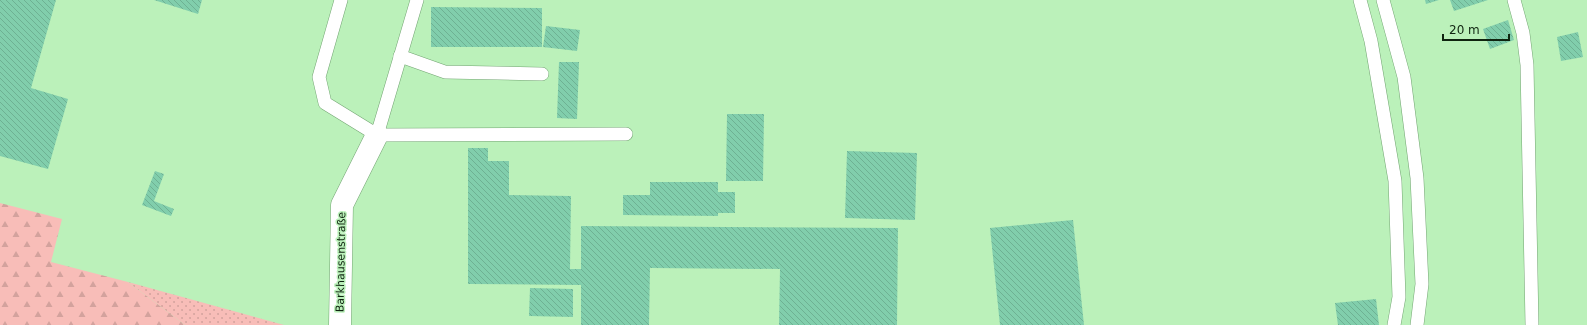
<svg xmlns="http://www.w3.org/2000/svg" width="1587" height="325" viewBox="0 0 1587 325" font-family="'DejaVu Sans',sans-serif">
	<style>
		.grass { fill: url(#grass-dots) }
		.forest { fill: url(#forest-firs) }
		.building { fill: url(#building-back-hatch) }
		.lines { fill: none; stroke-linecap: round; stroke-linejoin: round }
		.lane-casing { stroke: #73a573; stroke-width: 14 }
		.street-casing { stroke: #73a573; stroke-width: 23 }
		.lane { stroke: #fff; stroke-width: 13 }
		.street { stroke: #fff; stroke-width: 22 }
		.labels { text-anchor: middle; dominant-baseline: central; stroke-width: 3; stroke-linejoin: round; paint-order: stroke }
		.street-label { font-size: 11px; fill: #0f2410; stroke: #bbf1ba }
	</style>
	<defs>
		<pattern id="grass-dots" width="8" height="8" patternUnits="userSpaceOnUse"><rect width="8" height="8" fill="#f8bdb8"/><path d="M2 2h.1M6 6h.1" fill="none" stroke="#d3a29d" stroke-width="1.8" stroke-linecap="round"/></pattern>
		<pattern id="forest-firs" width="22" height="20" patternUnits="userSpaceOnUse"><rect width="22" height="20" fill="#f8bdb8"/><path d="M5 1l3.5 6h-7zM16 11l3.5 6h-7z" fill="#d3a29d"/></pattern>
		<pattern id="building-back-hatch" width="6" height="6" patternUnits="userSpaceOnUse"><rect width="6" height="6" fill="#81ceac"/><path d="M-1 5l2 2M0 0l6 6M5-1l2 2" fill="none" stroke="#6eb193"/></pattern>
	</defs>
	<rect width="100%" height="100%" fill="#bbf1ba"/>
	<polygon class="grass" points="128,282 284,325 185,325"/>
	<polygon class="forest" points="0,203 62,219 51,262 128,282 185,325 0,325"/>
	<g class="building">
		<polygon points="0,0 56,0 31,88 68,99 48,169 0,156"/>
		<polygon points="154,0 202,0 198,14"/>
		<polygon points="1425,0 1439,0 1426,4"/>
		<polygon points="1450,0 1488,0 1454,11"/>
		<polygon points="431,7 542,8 542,47 431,47"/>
		<polygon points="1508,20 1514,40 1490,49 1483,29"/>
		<polygon points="546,26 580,30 577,51 543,47"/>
		<polygon points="1578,32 1583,57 1561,61 1557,37"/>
		<polygon points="559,62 579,62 577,119 557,118"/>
		<polygon points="727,114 764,114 763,181 726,181"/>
		<polygon points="468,148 488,148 488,161 509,161 509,195 571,196 570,269 581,269 581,226 898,228 897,325 779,325 780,269 650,268 649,325 581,325 581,285 468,284"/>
		<polygon points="847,151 917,153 915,220 845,218"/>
		<polygon points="155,171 164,174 154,201 174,209 171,216 142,205"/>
		<polygon points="650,182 718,182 718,192 735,192 735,213 718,213 718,216 623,215 623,195 650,195"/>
		<polygon points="1073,220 1084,325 1000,325 990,228"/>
		<polygon points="530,288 573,289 573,317 529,316"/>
		<polygon points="1376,299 1379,325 1338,325 1335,303"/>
	</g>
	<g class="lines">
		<g class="lane-casing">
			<g id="lane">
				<polyline points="341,0 319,77 325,103 377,135 626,134"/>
				<polyline points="1360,0 1371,41 1395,181 1399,297 1394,325"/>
				<polyline points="1383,0 1404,77 1417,178 1422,284 1417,325"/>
				<polyline points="1514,0 1523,33 1527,65 1532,325"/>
				<polyline points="400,56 445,72 542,74"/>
				<polyline points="377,135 417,0"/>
			</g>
		</g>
		<g class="street-casing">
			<polyline id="street" points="340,325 342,205 377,135"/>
		</g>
		<use href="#lane" class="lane"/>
		<use href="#street" class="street"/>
	</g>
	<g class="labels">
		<g class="street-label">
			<text transform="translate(341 262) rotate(-89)">Barkhausenstraße</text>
		</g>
	</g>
	<path d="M1443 34v6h66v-6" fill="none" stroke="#0f2410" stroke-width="2"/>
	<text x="1449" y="34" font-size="12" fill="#0f2410" stroke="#bbf1ba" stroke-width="3" paint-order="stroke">20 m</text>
</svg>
